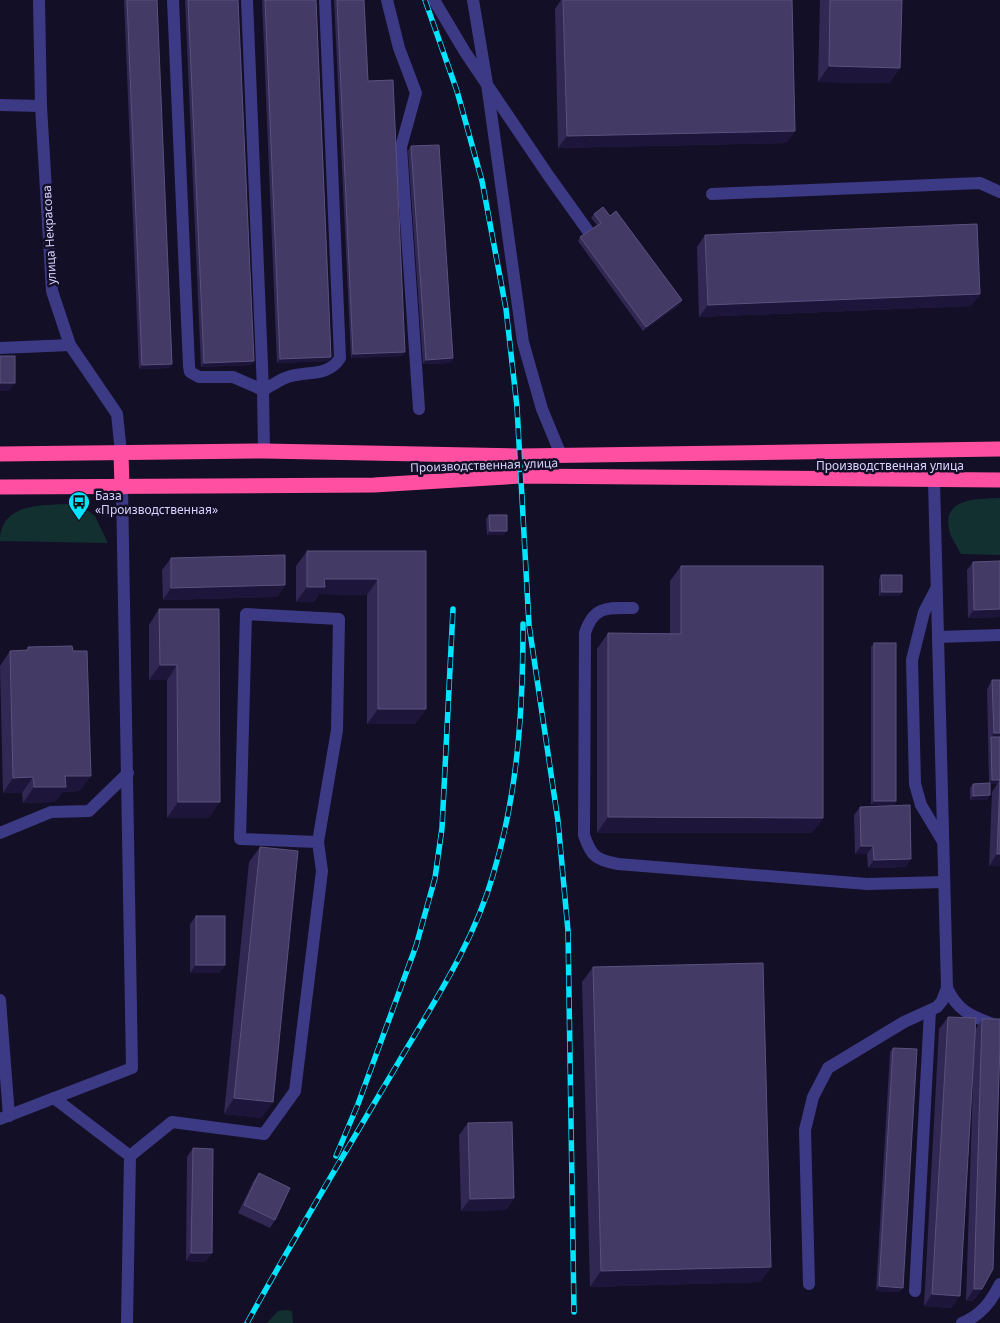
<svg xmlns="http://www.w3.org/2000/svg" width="1000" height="1323" viewBox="0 0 1000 1323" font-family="'Noto Sans',sans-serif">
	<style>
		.green { fill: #12302f }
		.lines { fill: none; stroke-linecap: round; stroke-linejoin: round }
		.minor { stroke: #3d3a85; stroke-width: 12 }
		.highway { stroke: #ff4fa3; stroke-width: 15 }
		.rail-casing { stroke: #00e5ff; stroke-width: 5.5 }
		.rail { stroke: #130f26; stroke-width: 4; stroke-dasharray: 11; stroke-linecap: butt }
		.wall { fill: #312854 }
		.shaded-wall { fill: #1d163a }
		.building { fill: #433a66; stroke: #5a527e }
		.labels { text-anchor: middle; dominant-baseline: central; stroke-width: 5; stroke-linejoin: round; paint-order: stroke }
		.street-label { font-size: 12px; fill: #d9d4ff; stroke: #130f26 }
		.poi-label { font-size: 12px; fill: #d9d4ff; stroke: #130f26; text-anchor: start }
	</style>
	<rect width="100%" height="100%" fill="#130f26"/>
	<g class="green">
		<path d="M1000,498v57l-39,-1c-4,-8 -11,-17 -12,-25 -7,-32 31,-30 51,-31z"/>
		<path d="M79,504l16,12 13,27 -108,-2c0,-41 50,-36 79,-37z"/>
		<polygon points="286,1310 292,1311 293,1323 267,1323 278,1311"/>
	</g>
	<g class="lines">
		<g class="minor">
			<polyline points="39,0 41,106 52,291 70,345 117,414 121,453"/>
			<path d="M173,0l16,366 1,6 9,5h34l30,13c8,-4 15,-9 22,-12 19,-8 43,0 55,-20l-15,-358"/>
			<polyline points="247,0 263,390 264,451"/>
			<polyline points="387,0 399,48 416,93 401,147 419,409"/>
			<polyline points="434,0 465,52 548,175 598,245"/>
			<polyline points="473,0 487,84 523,342 542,409 561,455"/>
			<polyline points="0,105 41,106"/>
			<polyline points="712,194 980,183 1000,192"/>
			<polyline points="0,348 70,345"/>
			<polyline points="936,589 924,612 912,660 915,784 921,805 942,840"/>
			<path d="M633,608c-25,0 -39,-3 -48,25l-1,202c7,21 12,25 34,29l249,20 77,-2"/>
			<polyline points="938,637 1000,635"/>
			<polyline points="0,833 51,812 89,811 128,773"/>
			<path d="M947,988c12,26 28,29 53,39"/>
			<polyline points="0,1000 9,1116"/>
			<polyline points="54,1098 130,1156 127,1323"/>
			<polyline points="0,1119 132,1068 122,487"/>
			<polyline points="130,1156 172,1122 264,1134 295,1091 322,871 318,842 240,839 246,614 339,619 337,730 318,842"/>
			<polyline points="809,1284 805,1130 813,1097 828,1068 904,1022 937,1007 942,1001 947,988 934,481"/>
			<polyline points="915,1291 930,1011"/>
			<path d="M962,1323c19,-8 29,-21 38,-39"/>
		</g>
		<g class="highway">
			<polyline points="121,453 122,487"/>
			<polyline points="0,454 264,451 520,456 1000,449"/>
			<polyline points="0,487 374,485 521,476 1000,480"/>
		</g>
		<g class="rail-casing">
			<g id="rail">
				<polyline points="425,0 457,91 482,181 506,309 517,407 529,625 558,821 568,931 574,1312"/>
				<polyline points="336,1156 358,1104 416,946 435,878 442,828 453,609"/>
				<path d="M247,1323c47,-85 97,-169 147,-253 36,-62 79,-125 99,-195 25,-82 30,-166 30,-251"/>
			</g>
		</g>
		<use href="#rail" class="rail"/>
	</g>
	<g class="wall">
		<polygon points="124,0 157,0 170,368 139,369"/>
		<polygon points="185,0 238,0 254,361 251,365 201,367"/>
		<polygon points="262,0 316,0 331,357 328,361 277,363"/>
		<polygon points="334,0 364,0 368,81 402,356 351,358"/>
		<polygon points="561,0 792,0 795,131 786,143 558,148 555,9"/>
		<polygon points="820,0 902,0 900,68 889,83 818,82"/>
		<polygon points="411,146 453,358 450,363 423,364 408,151"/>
		<polygon points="594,214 610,216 682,300 679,305 643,331 578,241 580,237 597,225 591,218"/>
		<polygon points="705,235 980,294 971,306 699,317 697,247"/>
		<polygon points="489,515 504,535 487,535 486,519"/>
		<polygon points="307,551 426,551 426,709 415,724 367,724 367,595 319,594 314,602 296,602 296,566"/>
		<polygon points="171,558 285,585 277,597 163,600 162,570"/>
		<polygon points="973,562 1000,617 968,618 967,570"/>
		<polygon points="681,566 823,818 812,833 597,833 597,649 608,633 670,633 670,581"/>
		<polygon points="881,575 900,596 879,596 879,579"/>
		<polygon points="159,609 219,609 209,818 167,818 167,680 149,680 149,625"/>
		<polygon points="874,643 896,801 894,805 871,805 871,647"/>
		<polygon points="28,647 80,791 62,792 55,802 23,803 22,793 3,793 0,666 10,651 26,651"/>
		<polygon points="992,680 1000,680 1000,866 989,866 992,792 997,784 990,784 987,800 970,800 970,788 973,784 989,783 987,689"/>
		<polygon points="860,807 906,867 868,868 867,854 855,854 854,815"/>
		<polygon points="260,847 262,1118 224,1114 249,862"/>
		<polygon points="196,916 225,965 219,973 190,973 190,924"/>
		<polygon points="593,967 771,1267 760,1282 590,1287 582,982"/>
		<polygon points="948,1017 976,1029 982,1019 982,1289 973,1301 966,1301 973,1079 952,1308 924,1306 939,1029"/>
		<polygon points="893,1048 900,1292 876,1291 890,1052"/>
		<polygon points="468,1123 514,1198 506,1210 461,1211 459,1135"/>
		<polygon points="193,1148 206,1262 186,1261 187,1157"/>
		<polygon points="259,1173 275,1220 270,1228 238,1213 253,1182"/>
	</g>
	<g class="shaded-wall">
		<polygon points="829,66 900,68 889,83 818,82"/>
		<polygon points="795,131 786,143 558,148 567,136"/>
		<polygon points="980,294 971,306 699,317 708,305"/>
		<polygon points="682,300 679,305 643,331 646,327"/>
		<polygon points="405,352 402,356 351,358 353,354"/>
		<polygon points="331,357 328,361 277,363 280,359"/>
		<polygon points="453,358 450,363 423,364 426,360"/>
		<polygon points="254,361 251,365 201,367 204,363"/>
		<polygon points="172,364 170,368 139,369 142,365"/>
		<polygon points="0,383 15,383 9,391 0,391"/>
		<polygon points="490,531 507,531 504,535 487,535"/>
		<polygon points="324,579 378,579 367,595 319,594 314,602 296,602 307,587"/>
		<polygon points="285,585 277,597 163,600 171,588"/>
		<polygon points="882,592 902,592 900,596 879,596"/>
		<polygon points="1000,609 1000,617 968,618 974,610"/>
		<polygon points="160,665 177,665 167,680 149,680"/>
		<polygon points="378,709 426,709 415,724 367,724"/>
		<polygon points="994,733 1000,733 1000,741 991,737"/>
		<polygon points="65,776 91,776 80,791 62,792 55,802 23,803 34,787"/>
		<polygon points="33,777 22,793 3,793 13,778"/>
		<polygon points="992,780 1000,780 997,784 989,784"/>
		<polygon points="990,795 987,800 970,800 973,796"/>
		<polygon points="874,801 896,801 894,805 871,805"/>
		<polygon points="178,802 220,802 209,818 167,818"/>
		<polygon points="608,817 823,818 812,833 597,833"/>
		<polygon points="861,846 873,846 867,854 855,854"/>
		<polygon points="997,854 1000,854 1000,866 989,866"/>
		<polygon points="911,859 906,867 868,868 874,860"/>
		<polygon points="196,965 225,965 219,973 190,973"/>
		<polygon points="234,1098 273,1102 262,1118 224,1114"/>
		<polygon points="514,1198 506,1210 461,1211 470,1199"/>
		<polygon points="191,1253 212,1253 206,1262 186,1261"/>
		<polygon points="771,1267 760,1282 590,1287 601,1271"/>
		<polygon points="879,1286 903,1288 900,1292 876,1291"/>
		<polygon points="974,1289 982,1289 973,1301 966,1301"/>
		<polygon points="932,1294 960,1296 952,1308 924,1306"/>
	</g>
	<g class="building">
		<polygon points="127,0 157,0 172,364 142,365"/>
		<polygon points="188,0 238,0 254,361 204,363"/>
		<polygon points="265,0 316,0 331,357 280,359"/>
		<polygon points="337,0 364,0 368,81 393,80 405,352 353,354"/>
		<polygon points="563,0 792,0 795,131 567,136"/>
		<polygon points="830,0 902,0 900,68 829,66"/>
		<polygon points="439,145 453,358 426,360 411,146"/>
		<polygon points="603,207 610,216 616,211 682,300 646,327 580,237 601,223 594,214"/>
		<polygon points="977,224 980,294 708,305 705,235"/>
		<rect x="0" y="356" width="15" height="27"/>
		<polygon points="489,515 507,515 507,531 490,531"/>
		<polygon points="307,551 426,551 426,709 378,709 378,579 324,579 325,587 307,587"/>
		<polygon points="285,555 285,585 171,588 171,558"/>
		<polygon points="1000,561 1000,609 974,610 973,562"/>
		<polygon points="681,566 823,566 823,818 608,817 608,633 681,634"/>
		<polygon points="881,575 902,575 902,592 882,592"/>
		<polygon points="159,609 219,609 220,802 178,802 177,665 160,665"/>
		<rect x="874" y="643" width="22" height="158"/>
		<polygon points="72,646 73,651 87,651 91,776 65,776 66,787 34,787 33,777 13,778 10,651 28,650 28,647"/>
		<polygon points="992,680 1000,680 1000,733 994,733"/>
		<polygon points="991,737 1000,737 1000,780 992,780"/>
		<polygon points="1000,780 1000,854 997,854"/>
		<polygon points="990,783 990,795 973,796 973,784"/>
		<polygon points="910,805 911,859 874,860 873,846 861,846 860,807"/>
		<polygon points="260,847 298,851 273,1102 234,1098"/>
		<rect x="196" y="916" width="29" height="49"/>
		<polygon points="763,963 771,1267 601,1271 593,967"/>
		<polygon points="948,1017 976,1018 960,1296 932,1294"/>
		<polygon points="982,1019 1000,1019 1000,1043 993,1269 982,1289 974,1289"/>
		<polygon points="893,1048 917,1049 903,1288 879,1286"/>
		<polygon points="512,1122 514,1198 470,1199 468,1123"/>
		<polygon points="193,1148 213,1149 212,1253 191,1253"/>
		<polygon points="259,1173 290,1188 275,1220 244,1205"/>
	</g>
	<defs>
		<g id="bus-pin" transform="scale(1.125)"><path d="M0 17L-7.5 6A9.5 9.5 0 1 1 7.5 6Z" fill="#00e5ff" stroke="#130f26"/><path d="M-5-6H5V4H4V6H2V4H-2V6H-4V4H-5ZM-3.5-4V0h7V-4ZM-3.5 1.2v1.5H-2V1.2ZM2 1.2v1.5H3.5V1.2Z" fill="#111"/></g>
	</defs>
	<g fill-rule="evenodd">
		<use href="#bus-pin" x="79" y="502"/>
	</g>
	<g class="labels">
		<g class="street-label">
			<text transform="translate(49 235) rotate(-93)">улица Некрасова</text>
			<text transform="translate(484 465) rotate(-2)">Производственная улица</text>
			<text x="890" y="465">Производственная улица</text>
		</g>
		<g class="poi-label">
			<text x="95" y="495">База<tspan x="95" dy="14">«Производственная»</tspan></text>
		</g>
	</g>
</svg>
